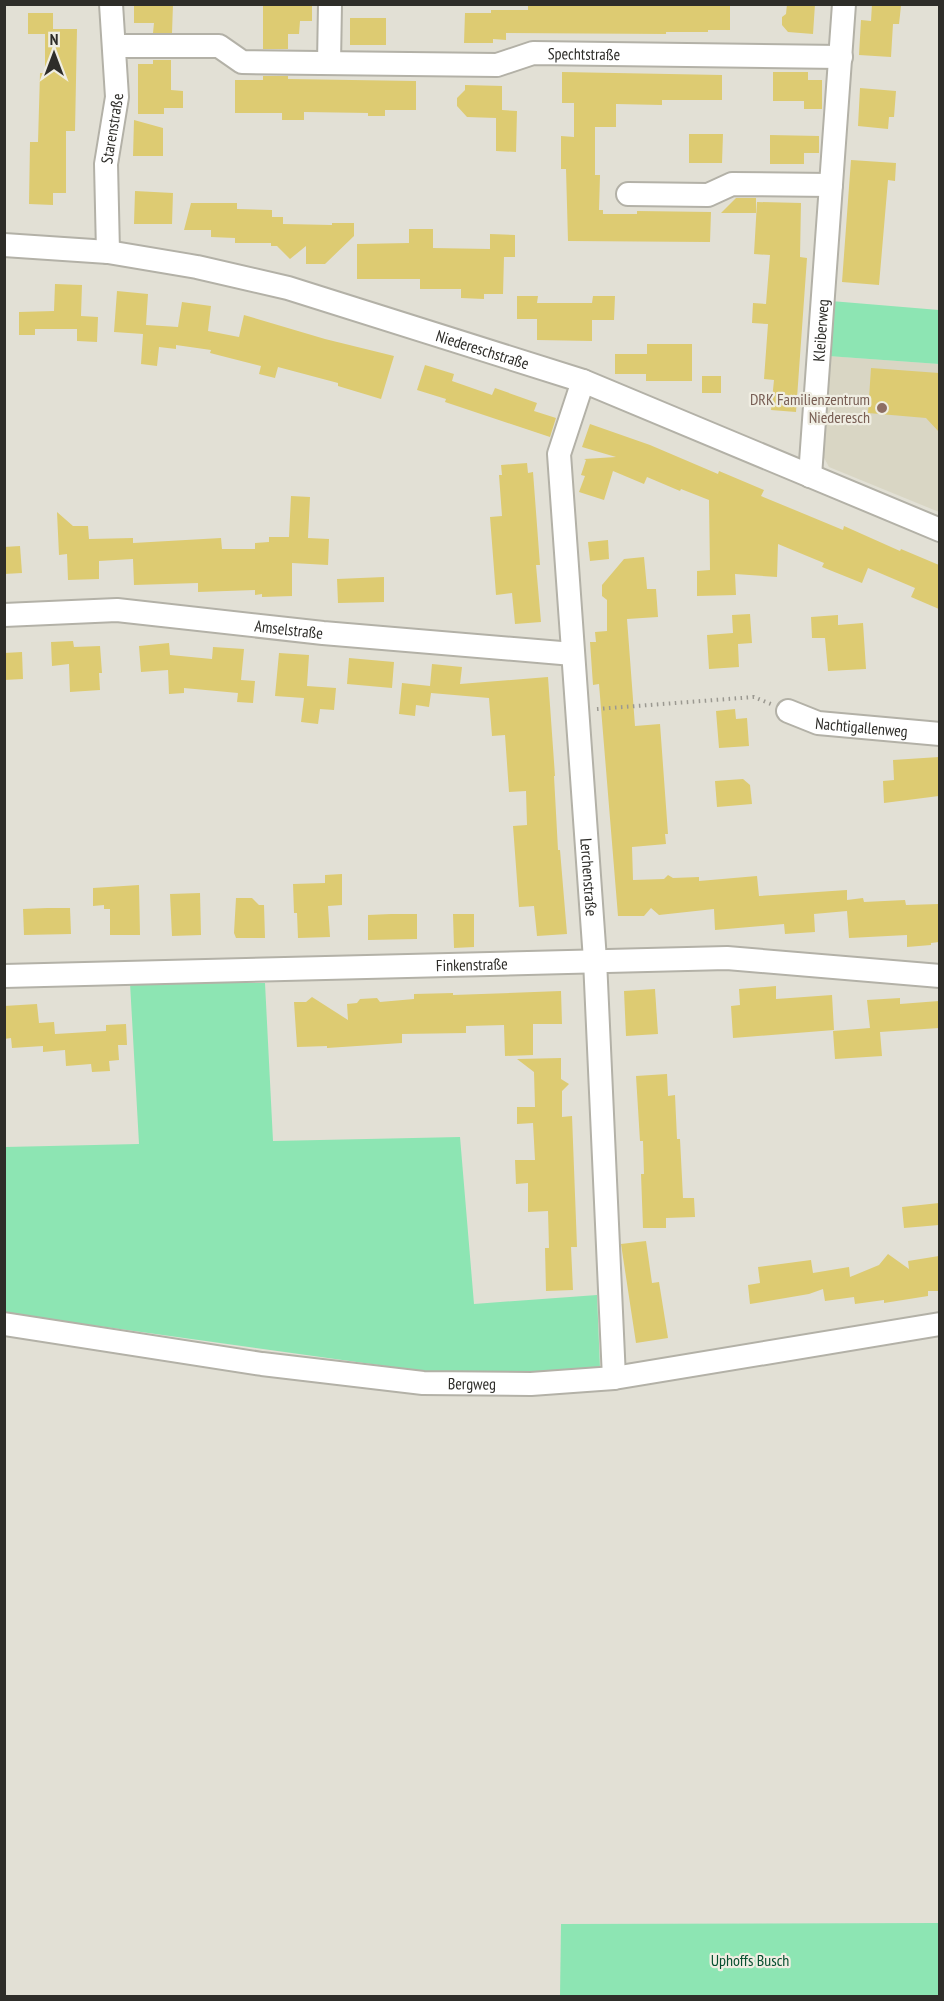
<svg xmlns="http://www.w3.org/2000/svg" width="944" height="2001" viewBox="0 0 944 2001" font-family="'PT Sans Narrow',sans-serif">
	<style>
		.built { fill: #d9d6c4 }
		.green { fill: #8de5b3 }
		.building { fill: #ddcb72 }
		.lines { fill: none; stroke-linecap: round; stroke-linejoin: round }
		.minor-casing { stroke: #b3b1a7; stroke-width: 26 }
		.path { stroke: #9b9991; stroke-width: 4; stroke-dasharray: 1.5 4.5; stroke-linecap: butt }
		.minor { stroke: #fff; stroke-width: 22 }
		.education-dot { fill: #8d6e63; stroke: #efede2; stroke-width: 2 }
		.labels { text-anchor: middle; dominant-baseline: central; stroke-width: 4.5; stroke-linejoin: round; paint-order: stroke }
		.street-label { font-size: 16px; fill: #2e2d29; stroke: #efede2 }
		.education-label { font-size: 16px; fill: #785e54; stroke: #efede2; text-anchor: end }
		.park-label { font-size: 16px; fill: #074f30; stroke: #efede2 }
	</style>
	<rect width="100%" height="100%" fill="#e2e0d5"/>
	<polygon class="built" points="828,356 939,364 939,512 829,467 821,452"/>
	<g class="green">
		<polygon points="831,301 939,310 939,364 828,356"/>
		<polygon points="130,983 265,983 273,1141 460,1137 474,1304 597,1295 600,1368 535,1373 429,1372 5,1313 5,1147 139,1144"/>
		<polygon points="939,1923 939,1996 560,1996 561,1924"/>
	</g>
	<g class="building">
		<polygon points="134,4 173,4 172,33 153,33 154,23 134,23"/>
		<polygon points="263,4 312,4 312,21 300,21 299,34 288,34 288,49 263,49"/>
		<polygon points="528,4 730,4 730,30 708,30 708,32 666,32 666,34 506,33 506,40 493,39 493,43 464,43 465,13 491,13 491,10 528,10"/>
		<polygon points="787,4 815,4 813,34 788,32 782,25 782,17 786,14"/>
		<polygon points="872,4 901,6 899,24 893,24 891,57 859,55 861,20 871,21"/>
		<polygon points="28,13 53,13 53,29 77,29 75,131 66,131 66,193 53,193 53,205 29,204 30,142 38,142 40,73 45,73 45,34 28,34"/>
		<rect x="350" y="18" width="36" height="27"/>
		<polygon points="153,60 171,60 171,90 183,91 183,108 164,108 164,114 138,114 138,64 153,64"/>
		<polygon points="562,72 722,75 722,100 662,100 662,105 616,104 616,127 595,127 595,175 600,175 599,210 603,210 603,214 637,214 637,211 711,212 710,242 568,241 566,169 561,169 561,136 574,137 574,103 562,103"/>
		<polygon points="773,72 808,72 808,80 822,80 822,109 804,109 804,101 773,101"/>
		<polygon points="263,76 288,76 288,79 416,81 416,110 385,110 385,116 368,116 368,113 304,112 304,120 282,120 282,113 235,113 235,80 263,80"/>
		<polygon points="465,85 502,86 502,110 517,111 516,152 496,151 496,118 467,117 457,106 457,98 465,90"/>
		<polygon points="860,88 896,91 894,117 889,117 888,129 858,126"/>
		<polygon points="134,120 163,128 163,156 133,156"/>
		<polygon points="689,134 723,134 722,163 689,163"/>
		<polygon points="770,135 819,136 819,153 804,153 804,164 770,164"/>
		<polygon points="851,160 896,163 895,181 888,180 879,285 842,282"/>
		<polygon points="135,191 173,193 172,224 134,224"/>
		<polygon points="736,198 756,198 756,213 721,213"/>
		<polygon points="757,202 801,203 800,257 807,258 796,412 771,410 774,380 764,379 768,324 752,323 753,303 766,304 770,255 754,254"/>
		<polygon points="191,203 237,203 237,209 272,210 272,217 283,217 283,224 332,225 332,223 354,223 354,236 325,264 306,264 306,246 290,259 277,246 271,246 271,243 235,243 235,238 211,237 211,230 184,230"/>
		<polygon points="409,229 433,229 433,248 490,249 490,234 515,235 515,257 504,257 503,294 484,294 484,299 461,298 461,289 420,289 420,279 357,279 357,244 409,243"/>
		<polygon points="55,284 82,285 81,316 98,317 97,342 77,341 77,329 35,329 35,335 19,335 19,312 54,311"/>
		<polygon points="117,291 148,294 146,325 178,327 182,302 211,306 208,331 239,337 244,315 325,339 394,356 381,399 338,386 338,383 278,367 275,378 259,374 261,366 210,353 211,350 176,345 176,349 159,347 157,366 141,364 143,334 114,332"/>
		<polygon points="517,296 538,296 537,303 592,303 593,296 615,296 614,320 592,320 592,341 537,340 537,319 517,319"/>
		<polygon points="647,344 692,344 692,381 646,381 646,374 615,374 615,354 647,354"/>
		<polygon points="425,365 454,374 452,381 492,395 495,388 537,403 534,411 556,418 550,437 445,402 446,399 417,390"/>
		<polygon points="871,368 939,373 939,432 926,418 868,413"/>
		<rect x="702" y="376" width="19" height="17"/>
		<polygon points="590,424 650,445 718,474 719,471 764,490 761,496 843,530 844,526 900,551 901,549 939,565 939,609 911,597 915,588 868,568 862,583 822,567 824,563 778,544 777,577 735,574 736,595 697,596 697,571 710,570 709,500 681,489 680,491 647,477 644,484 613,471 604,500 579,492 585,476 581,475 586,460 584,459 616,457 582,447"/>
		<polygon points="527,463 528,473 533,472 540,565 536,565 541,622 515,624 512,593 496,595 490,517 502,516 499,475 502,475 501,465"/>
		<polygon points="291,496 310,497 308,538 329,539 328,565 292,563 292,596 262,597 262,594 255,595 255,590 198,592 198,583 134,585 133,559 99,561 99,579 68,580 67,554 59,555 57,512 73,526 88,526 89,539 133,538 133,543 221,538 222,549 255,549 255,543 269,542 269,537 289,537"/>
		<polygon points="608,540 609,559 590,561 588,542"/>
		<polygon points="20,546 22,573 4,574 4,547"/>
		<polygon points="644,557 647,589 656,589 658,617 627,619 635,726 660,724 668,834 665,834 666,844 632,847 633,880 664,879 668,875 673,878 699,877 699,881 757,876 759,896 847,890 847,900 863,898 864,902 905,900 906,905 939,904 939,942 931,943 931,945 907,947 907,935 849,938 847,911 814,914 815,932 785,934 784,924 715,930 714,909 659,915 651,908 644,916 618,916 599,684 593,685 590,642 596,642 595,632 607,631 607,600 602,596 602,585 624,559"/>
		<polygon points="384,577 384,602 338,603 337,579"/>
		<polygon points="750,614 752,643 738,644 739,667 709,669 707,635 733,633 732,615"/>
		<polygon points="838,615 838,625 863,623 866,669 828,671 825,638 812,638 811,617"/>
		<polygon points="73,641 74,647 100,646 102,673 99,673 100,690 70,692 69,664 52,666 51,642"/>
		<polygon points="169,643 170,655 212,659 213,647 244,649 241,680 255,681 253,703 237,702 238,693 184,688 184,693 169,694 168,670 141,672 139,646"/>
		<polygon points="22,652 23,679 4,680 4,653"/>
		<polygon points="279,653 309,655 307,686 336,688 334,710 320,709 318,724 301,722 304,698 275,696"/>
		<polygon points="349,658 394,662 392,688 347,684"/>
		<polygon points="432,664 462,667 460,684 548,677 555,776 554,776 558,850 560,850 567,934 537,936 534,906 519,907 513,826 527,825 526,791 509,792 505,735 492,736 489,698 431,693 429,707 416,705 415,716 399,714 402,683 430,686"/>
		<polygon points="735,709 736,719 747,718 749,746 719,748 716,711"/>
		<polygon points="939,757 939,796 884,803 883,781 894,780 893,760"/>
		<polygon points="743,779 750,785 752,804 717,807 715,781"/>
		<polygon points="342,874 342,905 328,906 330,937 298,938 297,913 294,913 293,884 325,883 325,875"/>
		<polygon points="139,885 140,935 110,935 110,909 104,909 104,905 93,906 93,888"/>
		<polygon points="200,893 201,935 172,936 170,894"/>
		<polygon points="236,898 252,898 259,905 264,905 265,938 236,938 234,933"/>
		<polygon points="47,908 70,908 71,934 24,935 23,909"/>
		<polygon points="391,914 417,914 417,939 368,940 368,915"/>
		<polygon points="453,914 474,914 474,947 454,948"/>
		<polygon points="776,986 776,999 832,995 834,1030 733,1038 731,1006 740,1005 739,989"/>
		<polygon points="655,989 658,1034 626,1036 624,991"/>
		<polygon points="561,991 562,1024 533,1024 533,1055 505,1056 504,1025 466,1026 466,1033 402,1034 402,1043 327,1048 327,1046 297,1047 294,1002 306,1002 312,997 348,1020 347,1004 357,1003 360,999 377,998 380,1002 414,999 414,994 453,993 453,995"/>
		<polygon points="900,998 900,1004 939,1001 939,1028 880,1032 882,1056 835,1059 833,1031 870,1028 867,1000"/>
		<polygon points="37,1004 39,1023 54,1022 55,1034 106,1031 106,1025 126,1024 127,1045 118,1045 119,1060 109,1061 110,1071 92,1072 91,1064 66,1066 65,1050 43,1052 43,1046 12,1048 11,1038 4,1039 4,1006"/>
		<polygon points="561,1058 561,1079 569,1084 562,1091 562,1117 572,1116 577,1247 571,1247 573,1290 546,1291 545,1248 549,1248 548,1211 528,1212 528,1183 516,1184 515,1160 535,1160 533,1123 517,1124 517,1107 535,1107 534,1072 517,1059"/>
		<polygon points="667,1074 668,1096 675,1095 677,1139 680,1139 683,1198 694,1198 695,1217 666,1218 666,1228 643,1228 641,1174 644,1174 643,1141 640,1141 636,1076"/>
		<polygon points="939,1203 939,1225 904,1228 902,1207"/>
		<polygon points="646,1241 652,1283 659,1282 668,1338 636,1343 621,1244"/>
		<polygon points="888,1254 909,1269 908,1261 939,1256 939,1291 928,1291 928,1296 884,1303 884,1300 855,1304 854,1297 825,1301 823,1289 809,1294 750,1304 748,1285 760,1283 758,1267 811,1260 813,1273 849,1267 850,1277 879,1265"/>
	</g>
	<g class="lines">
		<g class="minor-casing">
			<g id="minor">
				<path id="s1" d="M114,46h105l23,16 255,3 36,-12 308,4"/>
				<polyline points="329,63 330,4"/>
				<polyline points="628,194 708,195 732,184 831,185"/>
				<path id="s2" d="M4,245l104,7 89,15 91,21 295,93 357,149"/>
				<path id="s3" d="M108,252l-2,-88 11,-67 -6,-93"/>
				<path id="s4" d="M583,381l-24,73 36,506 19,418"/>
				<path id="s5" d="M810,476l34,-472"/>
				<path id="s6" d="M4,615l113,-5 206,23 250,21"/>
				<path id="s7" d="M788,711l30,12 122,11"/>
				<path id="s8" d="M4,976l723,-18 213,18"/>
				<path id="s9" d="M4,1324l258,40 161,19 108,1 83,-6 326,-54"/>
			</g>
		</g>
		<polyline class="path" points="597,709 754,697 771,704"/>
		<use href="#minor" class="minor"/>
	</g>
	<circle class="education-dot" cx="882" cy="408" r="6"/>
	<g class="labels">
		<g class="street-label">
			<text stroke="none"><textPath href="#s1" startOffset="477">Spechtstraße</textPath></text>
			<text stroke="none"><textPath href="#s3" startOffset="124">Starenstraße</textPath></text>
			<text stroke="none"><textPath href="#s5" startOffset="146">Kleiberweg</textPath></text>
			<text stroke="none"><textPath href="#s2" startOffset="492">Niedereschstraße</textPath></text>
			<text stroke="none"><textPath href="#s6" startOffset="286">Amselstraße</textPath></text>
			<text stroke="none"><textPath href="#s7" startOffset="76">Nachtigallenweg</textPath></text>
			<text stroke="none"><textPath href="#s4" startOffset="501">Lerchenstraße</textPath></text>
			<text stroke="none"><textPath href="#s8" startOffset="468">Finkenstraße</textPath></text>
			<text stroke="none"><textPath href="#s9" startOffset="472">Bergweg</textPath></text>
		</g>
		<g class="education-label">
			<text x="870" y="399">DRK Familienzentrum<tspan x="870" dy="18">Niederesch</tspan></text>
		</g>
		<g class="park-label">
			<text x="750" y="1960">Uphoffs Busch</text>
		</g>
	</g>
	<rect width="944" height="2001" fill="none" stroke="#2e2d29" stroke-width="12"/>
	<g transform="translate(54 54)" stroke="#efede2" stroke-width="4.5" paint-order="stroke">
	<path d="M0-4.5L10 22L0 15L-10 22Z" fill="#2e2d29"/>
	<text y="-9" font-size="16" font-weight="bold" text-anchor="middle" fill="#2e2d29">N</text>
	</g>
</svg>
